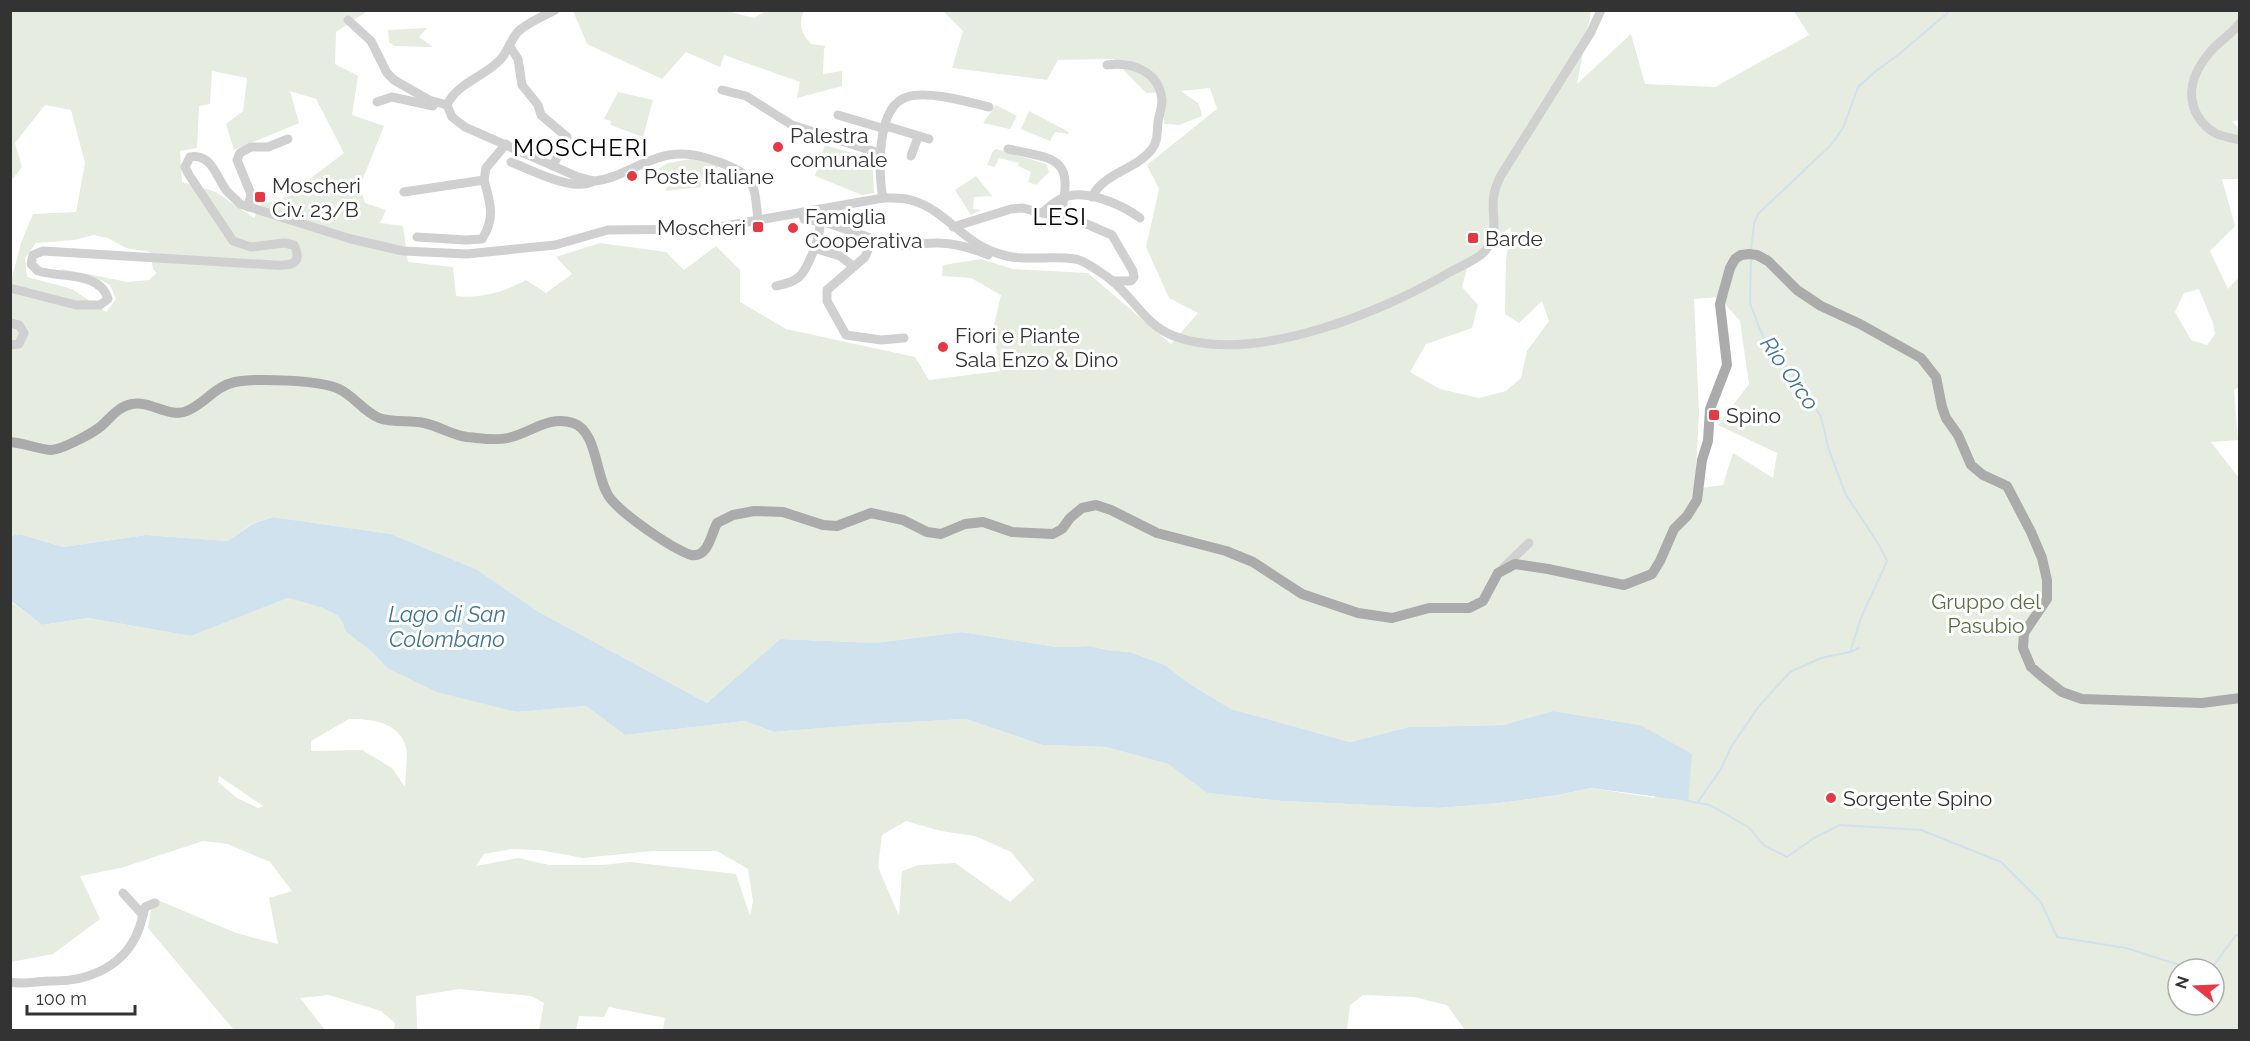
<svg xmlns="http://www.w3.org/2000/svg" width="2250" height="1041" viewBox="0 0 2250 1041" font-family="Raleway,sans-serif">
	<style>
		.green { fill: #e6ecdf; fill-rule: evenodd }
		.water { fill: #cfe2ee }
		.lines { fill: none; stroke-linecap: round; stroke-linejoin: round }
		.stream { stroke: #cfe2ee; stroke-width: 2 }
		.minor { stroke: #d0d0d0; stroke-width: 9 }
		.major { stroke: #ababab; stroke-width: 10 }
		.poi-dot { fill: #e63946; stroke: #fff; stroke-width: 2 }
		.labels { text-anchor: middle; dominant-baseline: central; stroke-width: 6; stroke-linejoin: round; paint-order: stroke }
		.poi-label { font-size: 21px; fill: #333; stroke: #fff; text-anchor: start }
		.park-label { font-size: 21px; fill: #56703f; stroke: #fff }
		.water-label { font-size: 22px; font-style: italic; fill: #3f7597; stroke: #fff }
		.quarter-label { font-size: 24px; letter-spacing: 1.5px; fill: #000; stroke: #fff }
	</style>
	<rect width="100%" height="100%" fill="#fff"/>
	<g class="green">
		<path d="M723,10l31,8 12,-7h38c-6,13 -3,22 7,33l15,2 -2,3 -1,25 19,-3v15l-45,12 3,-16 -76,-27 -4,12 -34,-15 -24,27 -75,-35 -14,-33z"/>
		<path d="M11,11h369l-14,1 -30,20 -1,32 23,12 -6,39 32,11 -24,60 5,17 21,7 -6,13 23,3 5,36 45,5 3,29c24,3 49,-4 70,-16l20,13 26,-19 -16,-17 44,-14 66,9 18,18 32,-24 24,24v32l46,27 129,28 14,23 71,-9 -7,-42 8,-34 -30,-17 -29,-2 1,-11 38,-6 32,10 75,4 83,71 27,-31 -29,-15 -23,-51 13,-58 -12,-24 70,-56 -7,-21 -29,3 18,13 3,12 -23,9 -15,-1 -1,-32 -17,1 -33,-34 -55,1 -11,20 -95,-12 11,-37 -20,-20h648l-14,73 54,-50 14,50 70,3 94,-52 -15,-24h445v109l-7,2 7,6v51h-17l13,47 -25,25 18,38 12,-13 -1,111 -5,3 4,50 -27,2 28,36v552h-774l-18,-25 -33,-8 -51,-2 -13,10 -3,25h-684l2,-12 -56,-11 -5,10 -25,-1 -3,14h-37l5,-27 -13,-7 -72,-7 -43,7 1,32 3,2h-26l1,-7 -14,-12 -52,-16 -29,3 25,32h-91l-86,-102 5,-30 83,35 42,11 -9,-46 23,-7 -22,-29 -42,-18 -25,-3 -82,27 -41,8 20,43 -47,35 -42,8 -1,-361 32,24 46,-7 103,18 97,-38 35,10 15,8 5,8 2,7 27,21 15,16 130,44 69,-6 39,29 120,-14 29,11 97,-8 95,-5 76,26 64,2 62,17 39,29 75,8 156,7 62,-5 58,-8 33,-7 64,10 -15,-73 -87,-14 -50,14 -94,2 -59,15 -119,-33 -41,-25 -25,-19 -35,-13 -23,-2 -17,-4 -33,1 -95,-15 -87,11 -95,-4 -73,64 -168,-91 -63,-43 -85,-35 -118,-17 -22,7 -23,17 -82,-6 -83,12 -43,-13 -9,2v-257l1,-1 9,-35 12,-29 43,-2 9,-49 -14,-53 -26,-5 -30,38 7,24 -11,14zM212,71l35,7 -4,33 -17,13 8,26 65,-27 -9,-32 26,8 28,54 -61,46 -22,5 -7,14 -38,-26 -34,-10 -2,-31 17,-3 2,-42 11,-2zM1511,227l-5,33 -1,54 14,9 23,-22 7,20 -22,30 -6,27 -15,13 -27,7 -39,-9 -30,-17 16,-28 46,-16 6,-23 -16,-18 8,-30zM94,235l14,3 18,10 24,4 3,17 4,4 -8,7 -21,2 -66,-13v3l39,8 9,5 6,14 -10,13 -34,-23 -45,-12 -2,-19 11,-15 38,-3zM2199,289l14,34 2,11 -8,11 -16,-5 -16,-28 9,-19zM1719,297l21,24 9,63 -31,41 59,28 -4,25 -40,-25 -10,32 -28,4 4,-76 -5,-114zM349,719c21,0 47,2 56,25 4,9 0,32 0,43l-13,-19 -30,-18 -51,1v-10zM219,776l44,30 -5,2 -21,-10 -19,-16zM906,821l35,10 34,5 36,16 23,28 -24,22 -55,-39 -36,2 -17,6 -3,45 -21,-49 4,-32zM511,849l28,1 44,8 69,-7h65l31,18 5,32 -3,15 -14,-42 -106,-12 -27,3h-54l-31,-7 -42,8 8,-12zM2178,969h36v36h-36z"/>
		<polygon points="427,28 419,37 433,47 395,46 389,42 388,30"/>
		<polygon points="618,92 653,100 643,137 610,125 611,121 604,119"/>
		<polygon points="996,105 1017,116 1010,129 983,123"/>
		<polygon points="1029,111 1069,132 1068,134 1055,132 1050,141 1021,129"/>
		<polygon points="825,145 872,159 874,193 862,195 815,176"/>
		<polygon points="996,149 1046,164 1049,172 1036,185 1028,182 1031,172 1018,166 1019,163 999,158 995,167 987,165 993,151"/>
		<polygon points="691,159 699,159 719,166 709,177 701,179 701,187 666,191 666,188 679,177 678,172 653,172 668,163"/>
		<polygon points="976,176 992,196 974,197 973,209 981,210 971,215 955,190"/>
	</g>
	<polygon class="water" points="273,517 391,534 476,569 539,612 707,703 780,639 875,643 962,632 1057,647 1090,646 1107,650 1130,652 1165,665 1190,684 1231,709 1350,742 1409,727 1503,725 1553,711 1640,725 1692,754 1688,801 1591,788 1558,795 1500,803 1438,808 1282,801 1207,793 1168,764 1106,747 1042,745 966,719 871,724 774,732 745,721 625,735 586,706 517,712 437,692 387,668 372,652 345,631 343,624 338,616 323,608 288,598 191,636 88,618 42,625 11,601 11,536 20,534 63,547 146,535 228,541 252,524"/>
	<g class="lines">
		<g class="stream">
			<polyline points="1751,252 1754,224 1758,214 1831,145 1843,128 1858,87 1876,71 1898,55 1951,10"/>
			<polyline points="1850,652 1859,648"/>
			<polyline points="1688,801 1710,805 1748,827 1765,846 1787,857 1814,838 1840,825 1921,830 2001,862 2041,902 2057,937 2126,948 2192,969"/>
			<polyline points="1697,803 1721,769 1731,747 1759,706 1790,672 1821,658 1850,652 1861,618 1887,561 1879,545 1845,493 1828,447 1821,417 1800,382 1766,343 1759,327 1750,303 1751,258"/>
			<polyline points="2211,969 2236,935 2240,936"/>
		</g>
		<g class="minor">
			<path d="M555,10c-11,6 -24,11 -34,19 -10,7 -12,22 -21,31 -16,17 -43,23 -53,45l5,12 13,10 113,50c5,1 12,4 17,4 26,-3 49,-22 74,-26 18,-3 33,1 50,7 37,14 35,21 39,58"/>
			<polyline points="348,20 371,41 387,73 394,80 429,100 447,105"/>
			<path d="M2240,23c-9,12 -21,18 -30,29 -16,19 -25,40 -13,63 5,8 11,15 20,19 7,3 15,4 23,6"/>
			<polyline points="510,47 518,59 522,85 538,105 541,115 567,137 553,166"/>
			<polyline points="722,90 746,96 792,125 879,153"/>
			<polyline points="377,102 392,97 433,106"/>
			<polyline points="838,115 885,129"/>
			<polyline points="886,126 929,139"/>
			<path d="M1008,149c48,10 66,8 53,64l-6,2 -13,-2"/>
			<polyline points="911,156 918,137"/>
			<path d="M511,162c21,8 63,31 83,19"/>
			<polyline points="404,192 484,180 486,168 506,144"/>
			<path d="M1092,197c11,-24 44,-27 60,-48 6,-8 5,-17 6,-27 1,-7 4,-14 4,-22 -3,-30 -31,-38 -55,-35"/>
			<path d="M883,198c-5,-25 -7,-92 24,-101 21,-7 61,5 82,10"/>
			<polyline points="248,207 251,194 237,160 240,153 251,147 268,147 288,139"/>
			<polyline points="1061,213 1112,235 1133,271 1134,277 1131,281 1112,281"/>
			<path d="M803,214l1,5 24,4 62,22c16,2 31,-2 47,-2 18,0 35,5 51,12"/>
			<path d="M953,227l58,-18 12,-1 19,5c9,-8 19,-17 32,-18 21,-2 50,11 66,23"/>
			<path d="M417,237l49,3 16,-1c14,-21 8,-37 2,-59"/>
			<polyline points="873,239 865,257 827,290 827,301 846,335 881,340 904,338"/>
			<polyline points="814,248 840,256 853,266"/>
			<path d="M776,286c8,-2 16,-3 23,-9 9,-8 22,-42 21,-54"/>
			<path d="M10,288l66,17h24l8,-6c-8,-28 -48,-21 -70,-28l-7,-7 2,-9 10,-4 231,14c15,1 30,0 20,-20l-10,-2 -33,4 -18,-6 -44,-66 -4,-8 5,-10c21,-4 26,19 36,33 4,5 10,9 14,14l111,35 52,12 64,3 88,-9 53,-15 100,-1 175,-31c10,0 21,-1 31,3 30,9 49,40 80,51 26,11 54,3 81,7 9,1 23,12 31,17 26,18 38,49 68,60 77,30 209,-24 276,-64 11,-6 27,-12 35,-21 16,-20 5,-36 9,-57 1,-6 4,-12 6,-17l91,-145 10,-22"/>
			<polyline points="10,323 19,325 24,333 19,344 10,345"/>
			<polyline points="1503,568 1529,543"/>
			<polyline points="123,893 143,915"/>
			<path d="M10,982c15,3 28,-1 42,-1 32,1 67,-12 83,-43 5,-9 7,-20 10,-31l10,-4"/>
		</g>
		<path class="major" d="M10,442c14,1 27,7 41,8 10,0 40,-16 49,-23 11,-9 17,-20 32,-23 19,-4 39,16 57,6 17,-8 27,-24 46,-28 21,-4 86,-2 104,7 15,7 24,22 40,29 15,5 30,2 45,5 15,3 28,12 43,14 13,1 28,4 41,1 23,-5 40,-23 65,-15 25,8 22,55 37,75 13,17 61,50 81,57 17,3 20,-20 26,-32l16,-8 21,-4 29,1 40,13 14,1 34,-13 32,7 24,12 14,2 24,-10 18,-2 29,10 41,2 9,-5 8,-11 12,-10 14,-3 15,5 46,23 69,18 27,11 49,32 56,19 34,5 37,-10h40l14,-7 15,-28 17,-9 33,5 76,16 28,-11 8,-13 14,-32 13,-13 10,-16 5,-40 6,-19 2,-32 17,-44 -7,-61 10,-36 5,-9 6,-4 8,-1 8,1 11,6 29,29 24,16 39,18 61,34 15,19 6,30 4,11 12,17 13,30 12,10 24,11 24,46 11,26 5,22v19l-23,34 -1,15 8,19 13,11 18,14 20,7 120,4 38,-5"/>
	</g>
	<g class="poi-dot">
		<circle cx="778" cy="147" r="6"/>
		<circle cx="632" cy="176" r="6"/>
		<rect x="254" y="191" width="12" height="12" rx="3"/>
		<rect x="752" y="221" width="12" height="12" rx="3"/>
		<circle cx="793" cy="228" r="6"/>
		<rect x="1467" y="232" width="12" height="12" rx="3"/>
		<circle cx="943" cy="347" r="6"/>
		<rect x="1708" y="409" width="12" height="12" rx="3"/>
		<circle cx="1831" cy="798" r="6"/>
	</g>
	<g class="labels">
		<g class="poi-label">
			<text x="790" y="135">Palestra<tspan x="790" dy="24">comunale</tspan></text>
			<text x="644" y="176">Poste Italiane</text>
			<text x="272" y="185">Moscheri<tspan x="272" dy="24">Civ. 23/B</tspan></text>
			<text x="805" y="216">Famiglia<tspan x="805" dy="24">Cooperativa</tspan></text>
			<text x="746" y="227" text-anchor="end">Moscheri</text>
			<text x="1485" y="238">Barde</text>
			<text x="955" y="335">Fiori e Piante<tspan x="955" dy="24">Sala Enzo &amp; Dino</tspan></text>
			<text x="1726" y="415">Spino</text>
			<text x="1843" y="798">Sorgente Spino</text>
		</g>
		<g class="park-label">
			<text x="1986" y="601">Gruppo del<tspan x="1986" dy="24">Pasubio</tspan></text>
		</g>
		<g class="water-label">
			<text transform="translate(1790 373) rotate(55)">Rio Orco</text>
			<text x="447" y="614">Lago di San<tspan x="447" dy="25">Colombano</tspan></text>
		</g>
		<g class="quarter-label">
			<text x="581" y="147">MOSCHERI</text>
			<text x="1060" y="216">LESI</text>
		</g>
	</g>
	<rect width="2250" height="1041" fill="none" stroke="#333333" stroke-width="24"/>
	<g transform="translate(2196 987) rotate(288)"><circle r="28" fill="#ffffff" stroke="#adadad" stroke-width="1.5"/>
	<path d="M0-4.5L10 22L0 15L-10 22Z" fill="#e63946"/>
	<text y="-9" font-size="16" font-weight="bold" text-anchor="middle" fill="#333333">N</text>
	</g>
	<path d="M27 1005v9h108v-9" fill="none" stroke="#333333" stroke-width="3"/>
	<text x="36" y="1005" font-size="18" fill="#333333" stroke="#ffffff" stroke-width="4.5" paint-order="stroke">100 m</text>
</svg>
